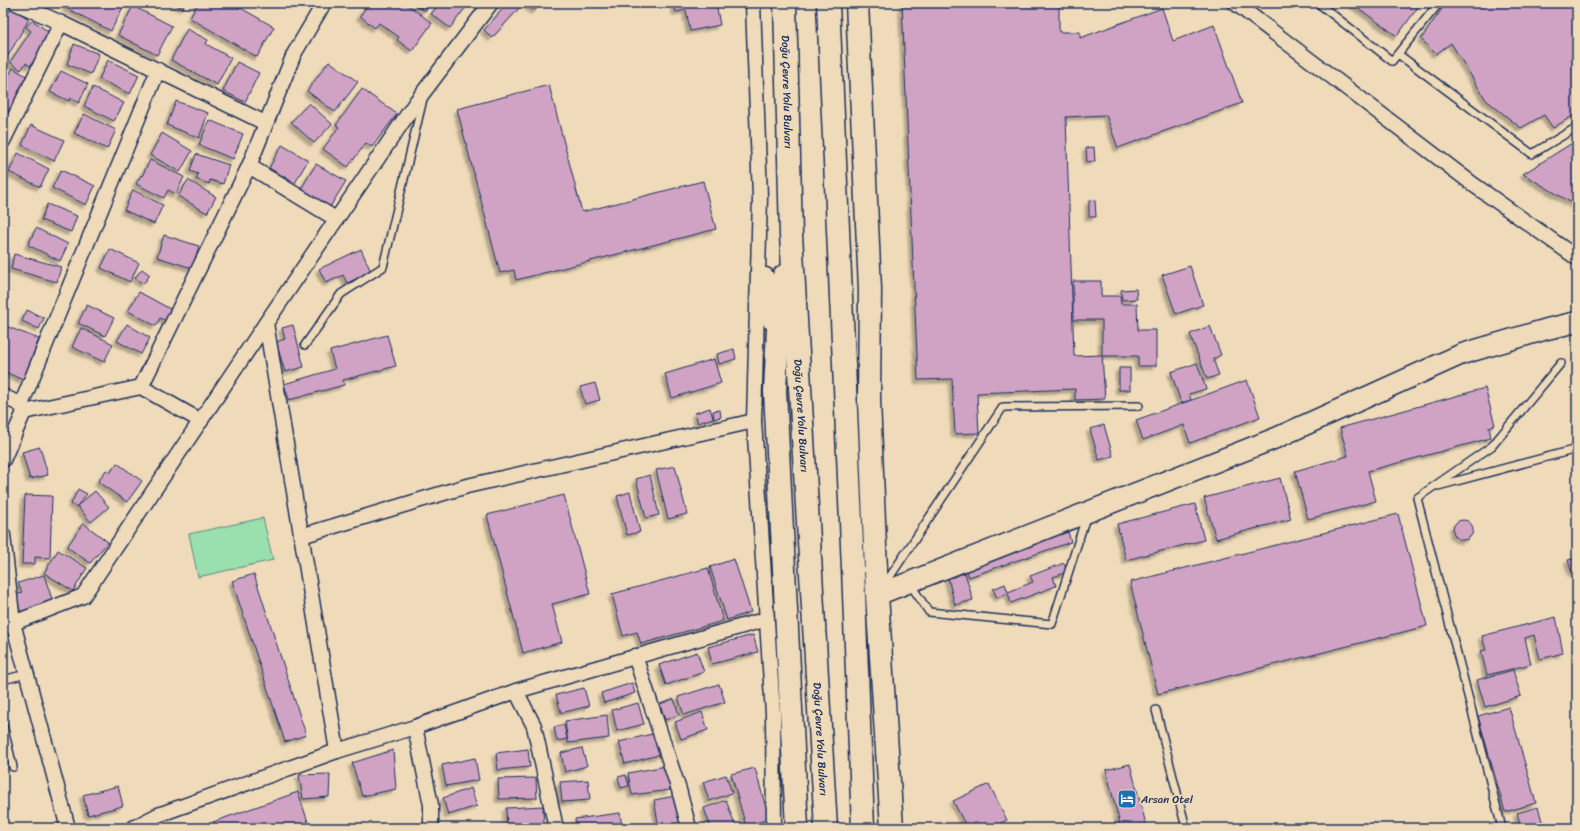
<svg xmlns="http://www.w3.org/2000/svg" width="1580" height="831" viewBox="0 0 1580 831" font-family="Sriracha,sans-serif">
	<style>
		.green { fill: #9ae0ae; stroke: #5a8886 }
		.building { fill: #d0a3c5; stroke: #1b2f5e; filter: url(#shadow) }
		.lines { fill: none; stroke-linecap: round; stroke-linejoin: round }
		.lane-casing { stroke: #1b2f5e; stroke-width: 10 }
		.street-casing { stroke: #1b2f5e; stroke-width: 17 }
		.secondary-casing { stroke: #1b2f5e; stroke-width: 23 }
		.highway-casing { stroke: #1b2f5e; stroke-width: 25 }
		.lane { stroke: #efdbb9; stroke-width: 7 }
		.street { stroke: #efdbb9; stroke-width: 14 }
		.secondary { stroke: #efdbb9; stroke-width: 20 }
		.highway { stroke: #efdbb9; stroke-width: 22 }
		.labels { text-anchor: middle; dominant-baseline: central; stroke-width: 3.5; stroke-linejoin: round; paint-order: stroke }
		.street-label { font-size: 11px; fill: #1b2f5e; stroke: #efdbb9 }
		.poi-label { font-size: 11px; fill: #1b2f5e; stroke: #efdbb9; text-anchor: start }
	</style>
	<defs>
		<filter id="shadow"><feDropShadow dx="-3.5" dy="3.5" stdDeviation="1" flood-color="#0004"/></filter>
	</defs>
	<rect width="100%" height="100%" fill="#efdbb9"/>
	<filter id="ink" filterUnits="userSpaceOnUse"><feTurbulence type="fractalNoise" baseFrequency=".025" numOctaves="2"/><feDisplacementMap in="SourceGraphic" scale="8" xChannelSelector="R" yChannelSelector="G"/><feConvolveMatrix kernelMatrix="1 2 1 2 8 2 1 2 1" color-interpolation-filters="sRGB"/></filter>
	<g filter="url(#ink)">
		<polygon class="green" points="263,518 273,560 198,577 189,534"/>
		<g class="building">
			<polygon points="68,3 125,3 111,31 66,8"/>
			<polygon points="172,3 185,3 183,8"/>
			<polygon points="198,3 232,3 274,27 257,57 190,18"/>
			<polygon points="369,3 405,3 432,23 412,51 397,40 399,37 379,23 375,28 360,16"/>
			<polygon points="412,3 430,3 425,11"/>
			<polygon points="440,3 469,3 450,28 431,14"/>
			<polygon points="508,3 517,3 521,6 492,38 484,30"/>
			<polygon points="525,3 542,3 534,11"/>
			<polygon points="674,3 716,3 720,25 690,31 686,10 676,12"/>
			<polygon points="902,3 1059,3 1059,32 1080,32 1080,38 1162,8 1173,41 1214,25 1242,103 1118,148 1106,115 1066,117 1074,356 1102,355 1105,399 1075,400 1075,389 977,393 979,433 955,434 952,379 918,380"/>
			<polygon points="1351,3 1421,3 1397,36"/>
			<polygon points="1446,3 1577,3 1577,113 1553,128 1544,115 1521,128 1486,100 1451,43 1436,54 1421,39"/>
			<polygon points="133,6 172,26 157,55 118,35"/>
			<polygon points="11,8 29,19 8,56 3,53 3,22"/>
			<polygon points="32,20 53,35 30,66 26,63 21,70 10,62 31,31 26,27"/>
			<polygon points="187,29 208,40 206,44 231,58 217,85 171,60"/>
			<polygon points="74,44 99,54 91,74 67,64"/>
			<polygon points="108,60 139,75 130,94 99,79"/>
			<polygon points="329,61 358,82 335,112 307,91"/>
			<polygon points="237,62 259,73 245,102 223,91"/>
			<polygon points="13,68 28,77 3,121 3,71 9,75"/>
			<polygon points="61,71 88,84 79,103 70,98 69,101 50,92"/>
			<polygon points="549,85 582,212 703,181 716,229 516,280 514,270 500,273 457,109"/>
			<polygon points="93,87 124,103 114,121 84,106"/>
			<polygon points="362,89 397,114 372,147 366,143 348,167 323,149 339,127 336,125"/>
			<polygon points="176,101 208,113 199,138 167,125"/>
			<polygon points="309,103 332,124 314,143 291,122"/>
			<polygon points="84,114 116,130 107,149 74,133"/>
			<polygon points="209,120 243,134 233,159 199,145"/>
			<polygon points="31,125 64,140 54,161 22,145"/>
			<polygon points="162,133 192,151 180,172 150,155"/>
			<polygon points="1577,140 1577,206 1523,174"/>
			<polygon points="282,145 308,160 295,183 269,168"/>
			<polygon points="1094,147 1095,161 1087,162 1086,148"/>
			<polygon points="18,153 49,169 40,187 9,172"/>
			<polygon points="196,154 229,165 223,184 210,180 209,184 196,179 198,174 190,171"/>
			<polygon points="150,160 184,177 176,194 168,190 164,198 136,184 141,175 142,176"/>
			<polygon points="316,164 346,181 330,207 301,189"/>
			<polygon points="61,170 95,186 86,205 52,188"/>
			<polygon points="188,180 216,197 207,213 178,196"/>
			<polygon points="133,190 163,205 154,224 124,210"/>
			<polygon points="1095,200 1096,217 1089,217 1089,201"/>
			<polygon points="47,204 77,216 71,232 41,220"/>
			<polygon points="36,228 68,244 60,261 28,245"/>
			<polygon points="164,235 199,246 192,268 157,257"/>
			<polygon points="110,249 139,263 130,282 101,268"/>
			<polygon points="361,249 371,272 347,283 343,275 326,283 319,269"/>
			<polygon points="14,254 61,267 57,282 11,269"/>
			<polygon points="1190,266 1203,305 1176,314 1162,275"/>
			<polygon points="142,269 150,275 143,284 135,278"/>
			<polygon points="1073,281 1101,281 1101,296 1120,296 1121,304 1137,304 1138,330 1156,330 1156,366 1138,366 1138,356 1102,356 1102,320 1073,320"/>
			<polygon points="1136,289 1137,299 1122,300 1121,290"/>
			<polygon points="139,292 172,310 166,321 160,318 156,326 128,311"/>
			<polygon points="87,305 114,318 105,336 78,323"/>
			<polygon points="27,310 44,318 39,329 22,321"/>
			<polygon points="127,324 150,338 141,354 117,341"/>
			<polygon points="3,325 39,339 23,380 3,371"/>
			<polygon points="293,325 304,367 285,372 276,342 285,339 282,328"/>
			<polygon points="1210,326 1221,355 1213,359 1219,375 1207,379 1190,334"/>
			<polygon points="81,328 113,344 104,362 72,347"/>
			<polygon points="387,335 396,366 343,380 344,385 289,400 284,384 335,369 330,351"/>
			<polygon points="734,349 736,359 719,364 717,354"/>
			<polygon points="714,359 721,383 672,398 665,374"/>
			<polygon points="1197,363 1206,389 1189,394 1191,400 1181,403 1171,372"/>
			<rect x="1119" y="368" width="11" height="22"/>
			<polygon points="1247,380 1260,417 1190,443 1184,425 1143,440 1136,420"/>
			<polygon points="595,383 600,400 585,404 580,387"/>
			<polygon points="1485,388 1495,425 1489,427 1491,438 1368,471 1376,501 1308,519 1295,471 1348,456 1340,428"/>
			<polygon points="3,403 8,405 3,420"/>
			<polygon points="710,408 713,418 698,423 695,413"/>
			<polygon points="720,410 721,417 714,419 713,411"/>
			<polygon points="1104,425 1113,456 1099,460 1090,429"/>
			<polygon points="40,447 48,475 30,479 22,452"/>
			<polygon points="117,463 142,481 127,502 98,482 106,470 110,473"/>
			<polygon points="675,466 687,514 668,519 656,470"/>
			<polygon points="650,475 659,515 646,518 636,479"/>
			<polygon points="1280,478 1291,519 1216,539 1204,498"/>
			<polygon points="78,489 87,494 76,507 71,504"/>
			<polygon points="95,491 109,507 91,522 77,506"/>
			<polygon points="630,492 640,532 627,535 617,496"/>
			<polygon points="25,495 52,496 50,558 35,557 35,564 22,564"/>
			<polygon points="564,495 590,594 552,604 562,642 523,653 487,515"/>
			<polygon points="1195,504 1204,540 1126,560 1117,524"/>
			<polygon points="1398,514 1427,626 1158,694 1130,582"/>
			<circle cx="1463" cy="530" r="10"/>
			<polygon points="83,523 108,542 90,563 67,547"/>
			<polygon points="1068,532 1071,542 969,577 965,566"/>
			<polygon points="58,550 87,568 73,591 44,573"/>
			<polygon points="1577,558 1577,571 1572,573 1568,560"/>
			<polygon points="734,559 751,612 727,620 710,567"/>
			<polygon points="1064,563 1067,572 1053,577 1056,586 1011,603 1008,593 997,598 993,589 1005,584 1008,592 1033,582 1030,576"/>
			<polygon points="708,568 723,621 641,644 637,632 623,636 612,594"/>
			<polygon points="965,573 973,600 955,605 948,578"/>
			<polygon points="254,574 306,735 285,742 232,581"/>
			<polygon points="44,575 53,602 21,613 15,595 22,593 18,583"/>
			<polygon points="1556,617 1563,653 1540,659 1534,635 1525,638 1531,664 1487,675 1481,651 1486,650 1482,636"/>
			<polygon points="753,635 758,652 712,664 708,647"/>
			<polygon points="697,652 704,672 666,685 659,665"/>
			<polygon points="1513,670 1521,696 1485,707 1477,680"/>
			<polygon points="632,683 635,693 604,703 601,693"/>
			<polygon points="719,684 725,702 684,715 678,697"/>
			<polygon points="584,688 589,706 561,713 556,695"/>
			<polygon points="674,699 679,715 665,720 660,704"/>
			<polygon points="638,703 644,724 617,731 612,710"/>
			<polygon points="1509,707 1536,803 1505,812 1478,716"/>
			<polygon points="702,712 708,730 681,739 675,722"/>
			<polygon points="607,715 609,738 568,743 565,721"/>
			<polygon points="564,725 567,739 557,741 554,727"/>
			<polygon points="656,733 662,754 625,764 619,742"/>
			<polygon points="582,748 587,766 565,772 561,753"/>
			<polygon points="528,749 530,767 498,770 496,753"/>
			<polygon points="393,750 396,789 362,796 352,763"/>
			<polygon points="475,758 479,780 446,786 442,765"/>
			<polygon points="1130,764 1147,828 1121,828 1106,770"/>
			<polygon points="666,766 670,790 632,795 628,773"/>
			<polygon points="755,768 769,819 746,826 731,774"/>
			<polygon points="330,774 329,797 303,799 299,775"/>
			<polygon points="626,775 629,786 621,788 618,777"/>
			<polygon points="726,775 732,793 709,801 703,782"/>
			<polygon points="536,778 537,798 499,799 498,779"/>
			<polygon points="588,780 590,800 562,802 560,782"/>
			<polygon points="989,784 1007,820 991,828 967,828 953,801"/>
			<polygon points="118,786 123,806 88,815 83,795"/>
			<polygon points="471,788 477,806 448,815 443,798"/>
			<polygon points="298,792 310,828 215,828 213,822"/>
			<polygon points="675,796 681,828 659,828 654,800"/>
			<polygon points="726,800 736,828 711,828 704,808"/>
			<polygon points="543,806 544,828 507,828 506,808"/>
			<polygon points="1538,807 1544,828 1521,828 1517,813"/>
			<polygon points="620,813 622,828 576,828 575,819"/>
		</g>
		<g class="lines">
			<g class="lane-casing">
				<g id="lane">
					<polyline points="1318,3 1392,61 1439,3"/>
					<polyline points="1398,54 1532,154 1577,127"/>
					<polyline points="305,345 341,294 383,267 423,99"/>
					<polyline points="1438,486 1577,449"/>
					<polyline points="910,584 929,612 1052,624 1086,517"/>
					<polyline points="883,587 1003,407 1139,406"/>
					<polyline points="3,680 26,674"/>
					<polyline points="1156,710 1186,828"/>
					<polyline points="3,725 13,767"/>
					<polyline points="1502,828 1417,498 1492,446 1561,363"/>
				</g>
			</g>
			<g class="street-casing">
				<g id="street">
					<polyline points="16,3 61,23 265,123"/>
					<polyline points="753,3 760,197 754,421 773,714 774,828"/>
					<polyline points="1235,3 1474,185 1577,258"/>
					<polyline points="3,141 61,23"/>
					<polyline points="249,166 336,219"/>
					<polyline points="766,275 770,322"/>
					<polyline points="266,323 337,751"/>
					<polyline points="141,387 201,421"/>
					<polyline points="3,396 21,405"/>
					<polyline points="24,412 141,387 249,166 294,54 324,3"/>
					<polyline points="3,460 24,412 21,405 158,70"/>
					<polyline points="3,535 13,623 68,828"/>
					<polyline points="301,536 467,486 754,421"/>
					<polyline points="3,627 83,596 266,323 416,102 491,3"/>
					<polyline points="635,656 679,790 689,828"/>
					<polyline points="516,691 534,726 556,828"/>
					<polyline points="415,727 431,805 431,828"/>
					<polyline points="133,828 158,815 337,751 415,727 516,691 767,619"/>
				</g>
			</g>
			<g class="secondary-casing">
				<polyline id="secondary" points="877,595 1276,438 1462,354 1547,329 1577,322"/>
			</g>
			<g class="highway-casing">
				<g id="highway">
					<path id="s1" d="M785,3l6,232 35,593"/>
					<polyline points="828,3 853,568 863,828"/>
					<polyline points="857,3 870,289 869,400 877,595 892,828"/>
					<polyline points="784,276 779,308 775,391 797,828"/>
				</g>
			</g>
			<use href="#lane" class="lane"/>
			<use href="#street" class="street"/>
			<use href="#secondary" class="secondary"/>
			<use href="#highway" class="highway"/>
		</g>
	</g>
	<defs>
		<g id="hotel-square" transform="scale(1)"><rect x="-9" y="-9" width="18" height="18" rx="4" fill="#1f6fb2" stroke="#efdbb9"/><path d="M-6-4.5h1.5V1H6V5H4.5V3h-9V5H-6ZM-4 0a1.8 1.8 0 1 1 3.6 0ZM.5 0V-2.5h3Q6-2.5 6 0Z" fill="#fff"/></g>
	</defs>
	<g fill-rule="evenodd">
		<use href="#hotel-square" x="1127" y="799"/>
	</g>
	<g class="labels">
		<g class="street-label">
			<text stroke="none"><textPath href="#s1" startOffset="89">Doğu Çevre Yolu Bulvarı</textPath></text>
			<text stroke="none"><textPath href="#s1" startOffset="413">Doğu Çevre Yolu Bulvarı</textPath></text>
			<text stroke="none"><textPath href="#s1" startOffset="737">Doğu Çevre Yolu Bulvarı</textPath></text>
		</g>
		<g class="poi-label">
			<text x="1141" y="799">Arsan Otel</text>
		</g>
	</g>
	<rect width="1580" height="831" fill="none" stroke="#efdbb9" stroke-width="16"/>
	<rect x="8" y="8" width="1564" height="815" fill="none" stroke="#1b2f5e" stroke-width="1.5" filter="url(#ink)"/>
</svg>
